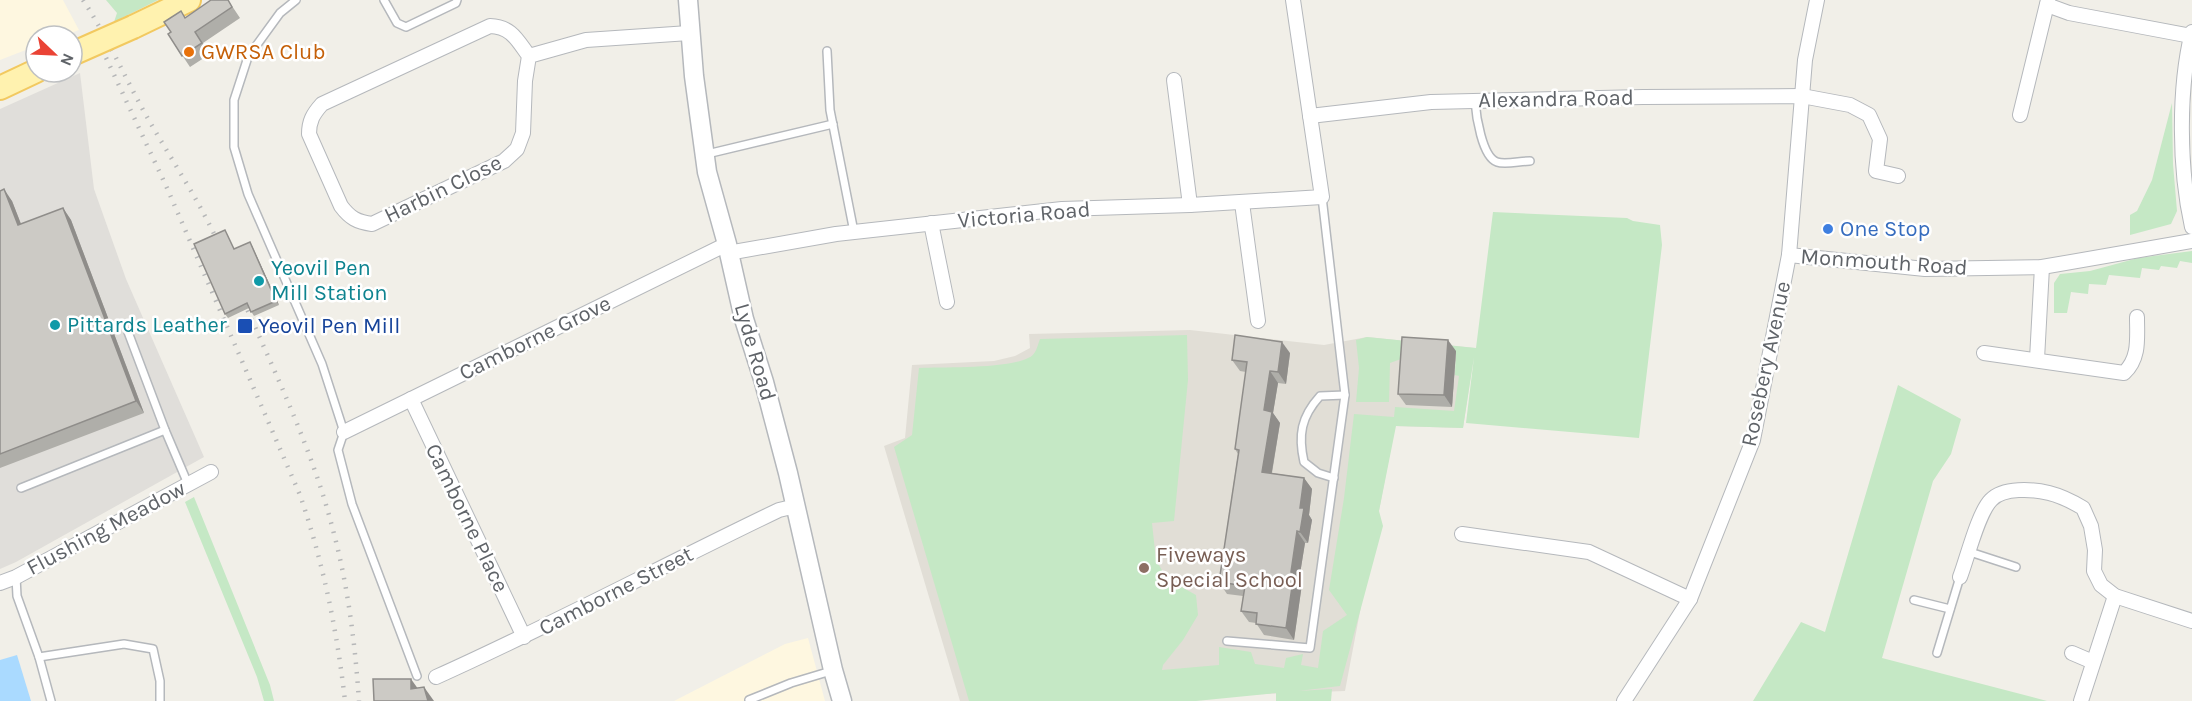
<svg xmlns="http://www.w3.org/2000/svg" width="2192" height="701" viewBox="0 0 2192 701" font-family="Karla,sans-serif">
	<style>
		.commercial { fill: #fef7e0 }
		.industrial { fill: #e0deda }
		.education { fill: #e1ded6 }
		.green { fill: #c5e8c5 }
		.water { fill: #aadaff }
		.lines { fill: none; stroke-linecap: round; stroke-linejoin: round }
		.service-casing { stroke: #b5b8bc; stroke-width: 10 }
		.minor-casing { stroke: #b5b8bc; stroke-width: 16 }
		.tertiary-casing { stroke: #b5b8bc; stroke-width: 21 }
		.primary-casing { stroke: #f2c960; stroke-width: 26 }
		.service { stroke: #fff; stroke-width: 7 }
		.minor { stroke: #fff; stroke-width: 14 }
		.tertiary { stroke: #fff; stroke-width: 18 }
		.primary { stroke: #fff2af; stroke-width: 22 }
		.rail { stroke: #b6b7b8; stroke-width: 4.5; stroke-dasharray: 1.5 8; stroke-linecap: butt }
		.primary-bridge-casing { stroke: #f2c960; stroke-width: 26; stroke-linecap: butt }
		.primary-bridge { stroke: #fff2af; stroke-width: 22 }
		.wall { fill: #afaea9 }
		.shaded-wall { fill: #8f8d8a }
		.building { fill: #cccac5; stroke: #8f8d8a; stroke-width: 1.5 }
		.food-dot { fill: #e8710a; stroke: #fff; stroke-width: 2 }
		.shop-dot { fill: #3f7fe0; stroke: #fff; stroke-width: 2 }
		.culture-dot { fill: #0f9aa8; stroke: #fff; stroke-width: 2 }
		.transit-dot { fill: #1a4fb4; stroke: #fff; stroke-width: 2 }
		.education-dot { fill: #8d6e63; stroke: #fff; stroke-width: 2 }
		.labels { text-anchor: middle; dominant-baseline: central; stroke-width: 5; stroke-linejoin: round; paint-order: stroke }
		.food-label { font-size: 22px; fill: #c56008; stroke: #fff; text-anchor: start }
		.street-label { font-size: 22px; fill: #5f6368; stroke: #fff }
		.shop-label { font-size: 22px; fill: #366cbe; stroke: #fff; text-anchor: start }
		.culture-label { font-size: 22px; fill: #0d838f; stroke: #fff; text-anchor: start }
		.transit-label { font-size: 22px; fill: #164399; stroke: #fff; text-anchor: start }
		.education-label { font-size: 22px; fill: #785e54; stroke: #fff; text-anchor: start }
	</style>
	<rect width="100%" height="100%" fill="#f1efe8"/>
	<g class="commercial">
		<polygon points="0,0 63,0 79,30 63,36 36,36 36,46 0,60"/>
		<polygon points="808,638 825,701 674,701 785,644"/>
	</g>
	<polygon class="industrial" points="80,73 94,189 126,279 204,457 16,562 0,569 0,109"/>
	<polygon class="education" points="1190,330 1324,345 1367,337 1475,348 1463,428 1395,426 1345,691 1185,697 1160,701 960,701 884,446 905,438 912,365 994,361 1015,356 1030,348 1029,334"/>
	<g class="green">
		<polygon points="106,0 158,0 114,22 117,13"/>
		<polygon points="2172,103 2173,164 2177,211 2171,224 2130,235 2130,215 2137,211 2152,180"/>
		<path d="M1493,212l134,6 6,3 27,4 2,20 -23,193 -173,-15 8,-66 -11,71 -67,-2 -17,85 4,15 -43,160 -42,5 34,-2 -1,12h-55v-8l-80,8h-227l-75,-254 18,-12 7,-67c26,-1 87,1 109,-10 8,-3 9,-11 12,-19l147,-4 1,45 -14,141 -22,2 4,37 11,19 29,16 2,20 -15,25 -20,25 -1,5 57,-5v-18l32,5 4,12 29,4 2,-10 17,-4 -2,11 17,3 5,-37 24,-16 -18,-25 15,-92 10,-84 40,3 1,-10 59,4 5,-35 -4,-1 1,-24 -47,5 -19,7 -1,39h-33l3,-34 -3,-28 11,-3 109,11z"/>
		<polygon points="2192,251 2192,263 2180,261 2177,268 2161,266 2159,270 2142,268 2140,278 2109,275 2106,285 2089,284 2088,294 2071,292 2067,313 2054,313 2054,283 2060,274 2090,271 2138,258"/>
		<polygon points="1898,385 1961,419 1951,454 1933,481 1882,658 2047,701 1753,701 1801,622 1825,632"/>
		<polygon points="194,497 270,685 274,701 264,701 257,677 185,502"/>
	</g>
	<polygon class="water" points="17,655 31,701 0,701 0,660"/>
	<g class="lines">
		<g class="service-casing">
			<g id="service">
				<polyline points="296,0 280,13 248,57 234,100 234,147 248,194 322,364 344,432 338,450 352,504 417,676"/>
				<polyline points="384,0 397,23 406,27 456,3 457,0"/>
				<polyline points="827,51 830,110 854,232"/>
				<path d="M1475,101c1,14 7,56 22,61 8,3 23,-1 33,-1"/>
				<polyline points="707,154 833,124"/>
				<polyline points="128,332 165,430 188,484"/>
				<path d="M1334,478l-16,-5 -14,-11c-6,-27 -3,-45 16,-66l25,-1"/>
				<polyline points="21,488 165,430"/>
				<polyline points="1970,552 2016,567"/>
				<polyline points="16,577 17,596 39,657 51,701"/>
				<polyline points="1914,600 1950,609"/>
				<polyline points="1227,641 1310,648 1345,395 1322,197"/>
				<polyline points="1937,653 1960,577"/>
				<polyline points="39,657 124,644 153,649 160,681 160,701"/>
				<polyline points="749,700 791,683 831,671"/>
			</g>
		</g>
		<g class="minor-casing">
			<g id="minor">
				<polyline points="2047,5 2069,13 2191,36"/>
				<path d="M2192,32c-14,58 -13,137 0,195"/>
				<path d="M529,56c-12,-16 -17,-29 -39,-30l-168,78c-9,10 -13,17 -13,30l32,72c9,12 16,16 31,18l132,-63 13,-12 6,-16 2,-52 4,-25 57,-16 103,-7"/>
				<polyline points="1174,80 1190,205"/>
				<polyline points="2020,115 2048,0"/>
				<polyline points="1310,116 1431,102 1643,97 1802,96 1850,105 1869,115 1880,139 1876,171 1898,176"/>
				<polyline points="1242,203 1258,321"/>
				<polyline points="931,223 947,302"/>
				<polyline points="728,253 836,234 1062,209 1190,205 1322,197 1293,0"/>
				<polyline points="1789,255 1925,269 2042,267 2192,241"/>
				<path d="M1984,353l140,20c16,-15 13,-35 13,-56"/>
				<polyline points="2037,359 2042,267"/>
				<polyline points="411,399 524,637"/>
				<polyline points="344,432 727,244"/>
				<polyline points="1462,534 1589,552 1690,599"/>
				<path d="M1960,577c7,-18 18,-64 31,-77 12,-13 42,-11 58,-7 12,3 24,9 34,15l8,18 4,24 -1,21 7,14 14,11 77,25"/>
				<polyline points="0,583 16,577 211,472"/>
				<polyline points="2072,653 2093,662"/>
				<path d="M436,677c116,-52 228,-112 343,-167l17,-4"/>
				<polyline points="1624,701 1690,599 1753,440 1789,255 1805,60 1817,0"/>
				<polyline points="2081,701 2115,596"/>
			</g>
		</g>
		<g class="tertiary-casing">
			<polyline id="tertiary" points="688,0 694,76 707,172 727,244 744,319 764,382 788,473 833,670 842,701"/>
		</g>
		<g class="primary-casing">
			<g id="primary">
				<polyline points="133,27 189,0"/>
				<polyline points="0,88 36,71"/>
			</g>
		</g>
		<use href="#service" class="service"/>
		<use href="#minor" class="minor"/>
		<use href="#tertiary" class="tertiary"/>
		<use href="#primary" class="primary"/>
		<g class="rail">
			<path d="M83,0c25,38 42,78 64,117 25,44 54,86 74,132"/>
			<path d="M94,32l73,156 133,307c23,67 37,135 45,206"/>
			<path d="M240,293c34,78 72,155 93,237 15,56 22,113 26,171"/>
		</g>
		<g class="primary-bridge-casing">
			<polyline id="primary-bridge" points="72,54 133,27"/>
		</g>
		<use href="#primary-bridge" class="primary-bridge"/>
	</g>
	<g class="wall">
		<polygon points="228,0 240,18 203,43 210,54 190,67 168,34 185,18"/>
		<polygon points="0,191 12,201 21,224 63,208 71,220 144,413 0,468"/>
		<polygon points="225,230 234,249 250,242 252,246 279,305 254,316 249,308 228,318 225,314"/>
		<polygon points="1456,351 1452,407 1406,405 1398,394"/>
		<polygon points="1290,353 1286,384 1278,383 1273,413 1280,423 1272,473 1304,478 1312,489 1309,515 1312,520 1308,543 1305,543 1299,580 1302,584 1294,640 1264,635 1256,623 1249,622 1241,611 1243,596 1227,594 1219,582 1238,454 1235,449 1246,372 1240,371 1232,360"/>
	</g>
	<g class="shaded-wall">
		<polygon points="4,189 12,201 26,237 18,225"/>
		<polygon points="63,208 71,220 144,413 136,401"/>
		<polygon points="250,242 252,246 279,305 276,301"/>
		<polygon points="1448,340 1456,351 1452,407 1444,395"/>
		<polygon points="1282,342 1290,353 1286,384 1278,372"/>
		<polygon points="1270,371 1278,383 1273,413 1280,423 1270,483 1262,472 1264,410"/>
		<polygon points="1304,478 1312,489 1309,515 1312,520 1308,543 1300,532 1300,508"/>
		<polygon points="1297,531 1305,543 1299,580 1302,584 1294,640 1286,628 1291,572"/>
		<polygon points="411,679 421,693 411,689"/>
		<polygon points="424,687 434,701 428,701"/>
	</g>
	<g class="building">
		<polygon points="211,0 228,0 232,7 195,32 202,43 182,56 168,34 171,32 164,22 181,11 185,18"/>
		<polygon points="4,189 18,225 63,208 136,401 0,454 0,191"/>
		<polygon points="225,230 234,249 250,242 276,301 251,312 247,303 225,314 194,244"/>
		<polygon points="1235,335 1282,342 1278,372 1270,371 1264,410 1272,412 1262,472 1304,478 1300,508 1304,508 1300,532 1297,531 1291,572 1294,573 1286,628 1256,624 1257,613 1241,611 1245,586 1219,582 1239,450 1235,449 1247,362 1232,360"/>
		<polygon points="1402,337 1448,340 1444,395 1398,394"/>
		<polygon points="373,679 411,679 411,689 424,687 428,701 374,701"/>
	</g>
	<circle class="food-dot" cx="189" cy="52" r="6"/>
	<circle class="shop-dot" cx="1828" cy="229" r="6"/>
	<g class="culture-dot">
		<circle cx="259" cy="281" r="6"/>
		<circle cx="55" cy="325" r="6"/>
	</g>
	<rect class="transit-dot" x="237" y="318" width="16" height="16" rx="3"/>
	<circle class="education-dot" cx="1144" cy="568" r="6"/>
	<g class="labels">
		<g class="food-label">
			<text x="201" y="52">GWRSA Club</text>
		</g>
		<g class="street-label">
			<text transform="translate(1556 99) rotate(-1)">Alexandra Road</text>
			<text transform="translate(443 189) rotate(-26)">Harbin Close</text>
			<text transform="translate(1024 215) rotate(-5)">Victoria Road</text>
			<text transform="translate(1884 262) rotate(4)">Monmouth Road</text>
			<text transform="translate(535 338) rotate(-26)">Camborne Grove</text>
			<text transform="translate(755 352) rotate(74)">Lyde Road</text>
			<text transform="translate(1766 364) rotate(-78)">Rosebery Avenue</text>
			<text transform="translate(467 518) rotate(64)">Camborne Place</text>
			<text transform="translate(106 528) rotate(-28)">Flushing Meadow</text>
			<text transform="translate(616 591) rotate(-27)">Camborne Street</text>
		</g>
		<g class="shop-label">
			<text x="1840" y="229">One Stop</text>
		</g>
		<g class="culture-label">
			<text x="271" y="268">Yeovil Pen<tspan x="271" dy="25">Mill Station</tspan></text>
			<text x="67" y="325">Pittards Leather</text>
		</g>
		<g class="transit-label">
			<text x="258" y="326">Yeovil Pen Mill</text>
		</g>
		<g class="education-label">
			<text x="1156" y="555">Fiveways<tspan x="1156" dy="25">Special School</tspan></text>
		</g>
	</g>
	<g transform="translate(54 54) rotate(113)"><circle r="28" fill="#ffffff" stroke="#bfc1c3" stroke-width="1.5"/>
	<path d="M0-4.5L10 22L0 15L-10 22Z" fill="#ea4335"/>
	<text y="-9" font-size="16" font-weight="bold" text-anchor="middle" fill="#5f6368">N</text>
	</g>
</svg>
